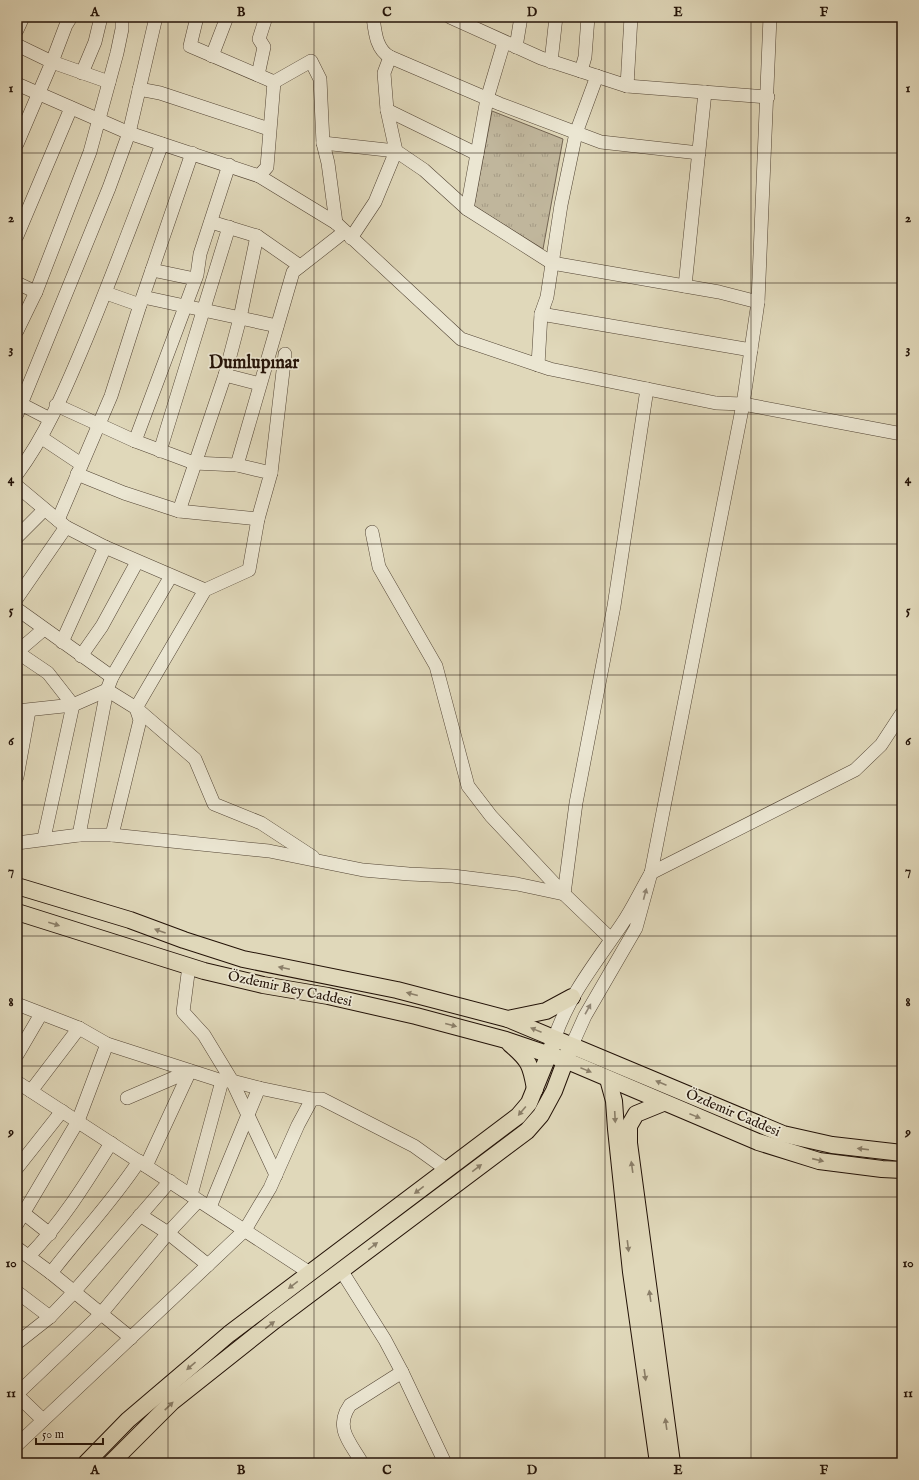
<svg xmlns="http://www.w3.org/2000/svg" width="919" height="1480" viewBox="0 0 919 1480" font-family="'IM FELL English',serif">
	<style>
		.grass { fill: url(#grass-tufts); stroke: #726452 }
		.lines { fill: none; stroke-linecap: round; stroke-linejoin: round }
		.minor-casing { stroke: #524434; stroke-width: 14 }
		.major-casing { stroke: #231207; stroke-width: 18 }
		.minor { stroke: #ebe6d2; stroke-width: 13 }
		.major { stroke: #e0d8ba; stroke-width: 16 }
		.oneway { fill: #918777 }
		.oneway2 { fill: #8b7f69 }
		.grid { fill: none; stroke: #231207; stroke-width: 1; stroke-opacity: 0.55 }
		.labels { text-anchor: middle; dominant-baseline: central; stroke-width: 3.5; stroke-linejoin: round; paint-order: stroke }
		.street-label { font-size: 14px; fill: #231207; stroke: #ebe6d2 }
		.district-label { font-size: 18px; font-weight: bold; fill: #231207; stroke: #ebe6d2 }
		.neatline { fill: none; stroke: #231207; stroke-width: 1.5 }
		.grid-label { font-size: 13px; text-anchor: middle; font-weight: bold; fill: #231207 }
	</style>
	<defs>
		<pattern id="grass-tufts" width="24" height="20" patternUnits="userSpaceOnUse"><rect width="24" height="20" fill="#c0b69c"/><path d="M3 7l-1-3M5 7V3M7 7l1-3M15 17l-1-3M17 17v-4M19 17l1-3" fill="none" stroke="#a59b85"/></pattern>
	</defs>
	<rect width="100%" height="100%" fill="#e0d8ba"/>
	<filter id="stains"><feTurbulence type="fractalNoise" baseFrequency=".005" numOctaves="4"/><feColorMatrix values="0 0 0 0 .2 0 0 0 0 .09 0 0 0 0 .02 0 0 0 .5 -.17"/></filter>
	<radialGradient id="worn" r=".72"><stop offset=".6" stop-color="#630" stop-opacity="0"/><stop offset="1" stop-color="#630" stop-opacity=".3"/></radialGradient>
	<polygon class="grass" points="492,111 563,139 543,249 474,206"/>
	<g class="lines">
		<g class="minor-casing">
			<g id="minor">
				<polyline points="197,17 190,46 274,82"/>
				<polyline points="450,17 541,58 627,86 768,97"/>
				<polyline points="17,30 23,17"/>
				<polyline points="504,42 487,99 467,209 552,263 719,292 758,302"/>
				<polyline points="17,45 52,62 109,82"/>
				<polyline points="516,47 521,17"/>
				<polyline points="212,56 227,17"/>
				<polyline points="390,57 500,104 601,142 699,153"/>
				<polyline points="551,62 556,17"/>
				<polyline points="581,71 585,57 588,17"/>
				<polyline points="82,73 95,42 101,17"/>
				<polyline points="258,75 264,47 259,39 266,17"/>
				<polyline points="274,82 311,61 320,79 323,143 328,163 336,223"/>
				<polyline points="17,84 129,133 259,176 336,223 461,339 550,369 716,403 743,404 902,434"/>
				<polyline points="627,86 631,17"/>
				<polyline points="139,89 160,93 269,129"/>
				<polyline points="387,110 477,154"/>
				<polyline points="323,143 396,151 424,170 467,209"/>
				<polyline points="17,144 52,62 66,25 71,17"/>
				<polyline points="259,176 267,167 274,82"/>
				<polyline points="211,222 257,236 300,266"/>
				<polyline points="17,236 71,108"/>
				<path d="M351,238l24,-36 21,-51 -9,-41 -3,-37 6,-16c-14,-8 -15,-25 -17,-40"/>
				<polyline points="152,270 195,279"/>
				<polyline points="17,283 36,292"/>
				<polyline points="685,286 705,92"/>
				<polyline points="106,293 140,305"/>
				<polyline points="143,297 277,326"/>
				<polyline points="541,314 751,350"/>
				<polyline points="17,331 36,292 90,152 117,53 122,29 122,17"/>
				<polyline points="538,365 541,314 547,297 561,205 576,133 597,76"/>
				<polyline points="225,375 260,384"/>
				<polyline points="17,402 50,419"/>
				<polyline points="56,405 135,441 194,463 237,465 293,272 344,232"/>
				<polyline points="17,414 109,188 129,133 156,17"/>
				<polyline points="42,438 81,464"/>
				<polyline points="135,441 197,275 200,254 229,165"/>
				<polyline points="160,451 229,227"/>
				<polyline points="271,473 285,354"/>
				<path d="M17,474c30,-40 49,-87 68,-132 27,-65 52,-132 77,-198"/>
				<polyline points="77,474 124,493 179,511 258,519"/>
				<polyline points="17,486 66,527 105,547 205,590 136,708 107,690"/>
				<polyline points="179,511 225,375 240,318 257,236"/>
				<polyline points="58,520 111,396 140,305 192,153"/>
				<polyline points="372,532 379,567 436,666 468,786 491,816 564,894 611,939"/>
				<polyline points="17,537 44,510"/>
				<polyline points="205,590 249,570 258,519 271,473 237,465"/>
				<polyline points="17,598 66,527"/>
				<polyline points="17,609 112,677"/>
				<polyline points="62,642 105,547"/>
				<polyline points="81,656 102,626 137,562"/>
				<polyline points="136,708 195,759 214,804 261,823 313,857"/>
				<polyline points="17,711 73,705 107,690"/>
				<polyline points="17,777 29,711"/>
				<polyline points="79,835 107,690 112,677 171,576"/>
				<polyline points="112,835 140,720 136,708"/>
				<polyline points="44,838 73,705 48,673 17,652 44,629"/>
				<polyline points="17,843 79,835 112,835 269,851 363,870 409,874 453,876 517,884 564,894 576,803 614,606 647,389"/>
				<polyline points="651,873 743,404 758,302 770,17"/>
				<polyline points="651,873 855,770 881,745 902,713"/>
				<polyline points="189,966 183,1012 204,1035 232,1081 276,1175"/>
				<polyline points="17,1004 79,1028 107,1044 222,1081 232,1081 259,1088"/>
				<path d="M555,1037c14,-42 42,-76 67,-113 11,-16 19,-34 29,-51l-15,55 -51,88 -13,29"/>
				<polyline points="17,1055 41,1014"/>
				<polyline points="17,1082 310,1273"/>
				<polyline points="31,1091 79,1028"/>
				<polyline points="127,1098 190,1071"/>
				<polyline points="146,1166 190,1071"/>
				<polyline points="17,1168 62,1111"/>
				<polyline points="191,1195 222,1081"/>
				<polyline points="210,1207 259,1088 312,1099"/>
				<polyline points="17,1208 50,1234"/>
				<polyline points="140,1215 168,1233 208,1265"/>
				<polyline points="17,1224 78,1121 107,1044"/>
				<polyline points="17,1248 51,1273 131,1338"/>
				<path d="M29,1256c33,-34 57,-73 82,-113"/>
				<polyline points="341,1270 385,1340 402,1372 445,1463"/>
				<path d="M51,1273c29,-38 62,-72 88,-112"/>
				<polyline points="17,1292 50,1317"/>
				<polyline points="17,1343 50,1317 73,1293 170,1181"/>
				<polyline points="17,1394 100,1315 168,1233 198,1201"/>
				<polyline points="17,1395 43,1420"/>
				<polyline points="17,1445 245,1230 270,1188 298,1125 312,1099 322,1099 414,1146 446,1169"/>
				<path d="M362,1463c-12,-21 -28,-35 -12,-58l52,-33"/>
			</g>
		</g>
		<g class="major-casing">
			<g id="major">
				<polyline points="17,886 130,920 184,940 243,959 397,990 508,1019 783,1134 832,1145 902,1153"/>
				<polyline points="17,912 204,971 263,985 328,996 416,1016 506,1040 565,1060 758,1142 819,1161 882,1169 902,1170"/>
				<polyline points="508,1019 546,1011 572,997"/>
				<path d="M510,1044c19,16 21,21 25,45"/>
				<polyline points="608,1079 614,1101 616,1129 631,1272 658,1463"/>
				<polyline points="663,1103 636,1114 629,1126 629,1143 672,1463"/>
				<polyline points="86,1463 128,1420 229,1334 518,1116 529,1103 553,1044"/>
				<polyline points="111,1463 172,1402 274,1321 527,1131 541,1115 554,1091 569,1051"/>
			</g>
		</g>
		<use href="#minor" class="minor"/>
		<use href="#major" class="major"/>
	</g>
	<defs><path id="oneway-solid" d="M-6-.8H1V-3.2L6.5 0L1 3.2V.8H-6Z"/></defs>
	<g class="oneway">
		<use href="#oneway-solid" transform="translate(645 894) rotate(-75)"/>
		<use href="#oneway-solid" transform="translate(588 1009) rotate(-61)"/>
	</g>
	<g class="oneway2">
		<use href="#oneway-solid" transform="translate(54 924) rotate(17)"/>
		<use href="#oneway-solid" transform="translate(160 931) rotate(-160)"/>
		<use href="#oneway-solid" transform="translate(284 968) rotate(-168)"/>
		<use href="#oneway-solid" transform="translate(412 994) rotate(-165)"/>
		<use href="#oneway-solid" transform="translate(451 1025) rotate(15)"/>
		<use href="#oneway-solid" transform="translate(536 1030) rotate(-158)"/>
		<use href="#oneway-solid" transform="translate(586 1070) rotate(22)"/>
		<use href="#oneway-solid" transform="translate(661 1083) rotate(-157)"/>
		<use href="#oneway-solid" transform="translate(522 1111) rotate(130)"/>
		<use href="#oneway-solid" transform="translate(695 1116) rotate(22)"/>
		<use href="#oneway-solid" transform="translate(615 1117) rotate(87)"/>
		<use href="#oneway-solid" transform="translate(863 1149) rotate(-173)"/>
		<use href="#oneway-solid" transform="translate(818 1160) rotate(13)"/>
		<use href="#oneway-solid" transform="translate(632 1167) rotate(-98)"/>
		<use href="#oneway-solid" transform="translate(477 1168) rotate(-37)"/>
		<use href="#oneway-solid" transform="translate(419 1190) rotate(142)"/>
		<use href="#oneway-solid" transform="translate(373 1246) rotate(-37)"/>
		<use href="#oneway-solid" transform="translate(628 1246) rotate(83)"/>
		<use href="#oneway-solid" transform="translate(293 1285) rotate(143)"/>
		<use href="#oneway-solid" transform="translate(650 1296) rotate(-98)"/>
		<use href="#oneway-solid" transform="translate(270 1325) rotate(-38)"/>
		<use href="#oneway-solid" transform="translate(191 1366) rotate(139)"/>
		<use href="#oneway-solid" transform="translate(645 1375) rotate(82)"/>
		<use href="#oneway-solid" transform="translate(169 1406) rotate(-44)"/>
		<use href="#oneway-solid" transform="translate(666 1424) rotate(-98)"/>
	</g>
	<path class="grid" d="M168,17v1446M314,17v1446M460,17v1446M605,17v1446M751,17v1446M17,153h885M17,283h885M17,414h885M17,544h885M17,675h885M17,805h885M17,936h885M17,1066h885M17,1197h885M17,1327h885"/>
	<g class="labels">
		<g class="street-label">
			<text transform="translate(290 989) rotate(12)">Özdemir Bey Caddesi</text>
			<text transform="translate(733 1113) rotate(23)">Özdemir Caddesi</text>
		</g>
		<g class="district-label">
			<text x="254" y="363">Dumlupınar</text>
		</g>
	</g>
	<rect width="919" height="1480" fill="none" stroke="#e0d8ba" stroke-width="44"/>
	<path d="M36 1438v6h67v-6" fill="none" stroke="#231207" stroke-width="2"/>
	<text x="42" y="1438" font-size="12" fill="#231207" stroke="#ebe6d2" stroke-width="3" paint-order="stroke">50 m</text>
	<rect x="22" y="22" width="875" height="1436" class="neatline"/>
	<g class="grid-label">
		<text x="95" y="16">A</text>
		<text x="241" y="16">B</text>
		<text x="387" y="16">C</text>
		<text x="532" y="16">D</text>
		<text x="678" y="16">E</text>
		<text x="824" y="16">F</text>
		<text x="11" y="92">1</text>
		<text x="908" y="92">1</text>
		<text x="11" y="222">2</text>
		<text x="908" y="222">2</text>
		<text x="11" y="353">3</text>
		<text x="908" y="353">3</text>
		<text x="11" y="483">4</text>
		<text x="908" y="483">4</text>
		<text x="11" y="614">5</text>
		<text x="908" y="614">5</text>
		<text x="11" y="745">6</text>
		<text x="908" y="745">6</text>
		<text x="11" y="875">7</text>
		<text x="908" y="875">7</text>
		<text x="11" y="1006">8</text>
		<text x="908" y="1006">8</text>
		<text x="11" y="1136">9</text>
		<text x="908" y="1136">9</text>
		<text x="11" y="1267">10</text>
		<text x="908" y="1267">10</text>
		<text x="11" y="1397">11</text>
		<text x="908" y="1397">11</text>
		<text x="95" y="1474">A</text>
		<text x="241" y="1474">B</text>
		<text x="387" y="1474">C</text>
		<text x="532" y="1474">D</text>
		<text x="678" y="1474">E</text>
		<text x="824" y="1474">F</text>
	</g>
	<rect width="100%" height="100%" filter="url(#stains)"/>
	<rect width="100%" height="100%" fill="url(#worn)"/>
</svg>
